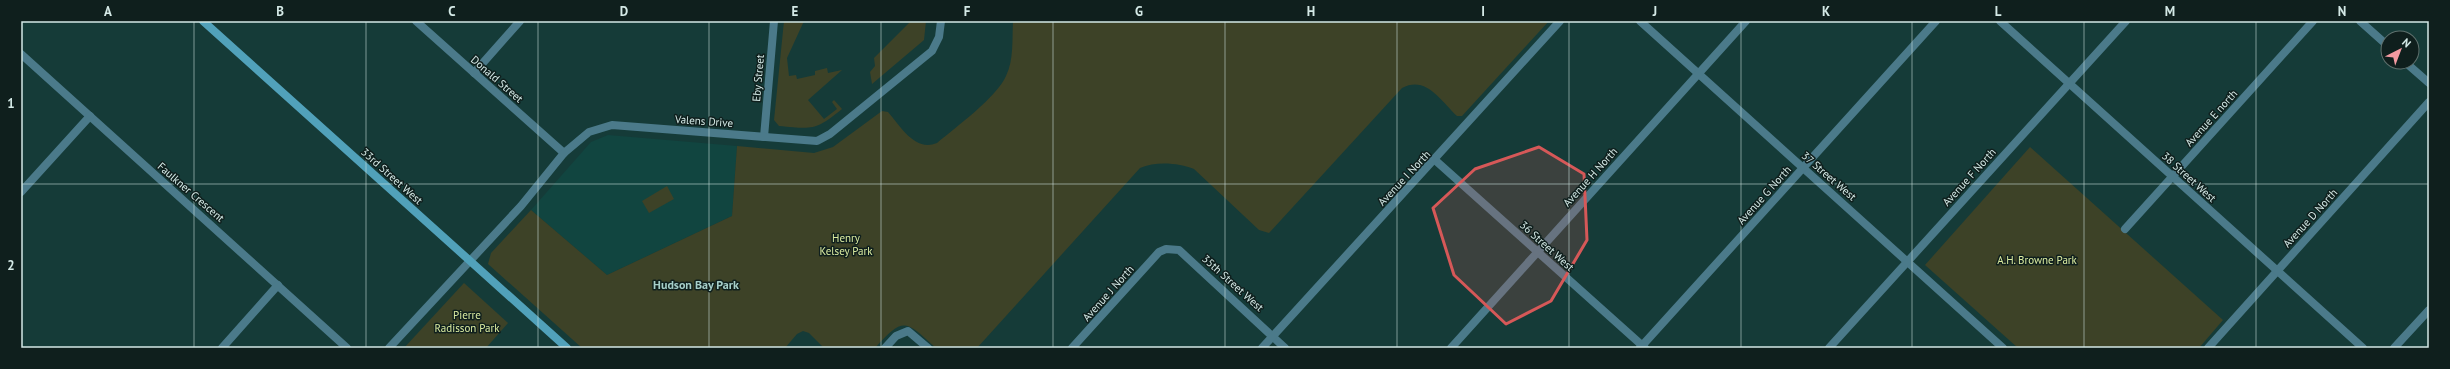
<svg xmlns="http://www.w3.org/2000/svg" width="2450" height="369" viewBox="0 0 2450 369" font-family="'PT Sans',sans-serif">
	<style>
		.built { fill: #114540 }
		.green { fill: #3d4227 }
		.lines { fill: none; stroke-linecap: round; stroke-linejoin: round }
		.minor { stroke: #4b7a8a; stroke-width: 8 }
		.tertiary { stroke: #4b7a8a; stroke-width: 8 }
		.secondary { stroke: #51a1ba; stroke-width: 8 }
		.marked { fill: #d65858; fill-opacity: 0.2; stroke: #d65858; stroke-width: 3; stroke-linejoin: round }
		.grid { fill: none; stroke: #d4e9e6; stroke-width: 1; stroke-opacity: 0.55 }
		.labels { text-anchor: middle; dominant-baseline: central; stroke-width: 3; stroke-linejoin: round; paint-order: stroke }
		.street-label { font-size: 11px; fill: #d4e9e6; stroke: #0f1f1d }
		.park-label { font-size: 11px; fill: #dceca1; stroke: #0f1f1d }
		.neighbourhood-label { font-size: 12px; font-weight: bold; fill: #a6cfc9; stroke: #0f1f1d }
		.neatline { fill: none; stroke: #d4e9e6; stroke-width: 1.5 }
		.grid-label { font-size: 13px; text-anchor: middle; font-weight: bold; fill: #d4e9e6 }
	</style>
	<rect width="100%" height="100%" fill="#153b38"/>
	<polygon class="built" points="608,135 737,146 732,216 607,275 531,210 591,142"/>
	<g class="green">
		<path d="M784,21h20l-17,37 2,18 7,-1 1,4 18,-4v-4l12,-3 1,5 14,-3 -34,30 16,19 13,-10 -5,-7 2,-2 8,9c-27,22 -29,20 -63,17l-5,-6z"/>
		<polygon points="911,21 926,21 924,40 872,84 870,72 875,66 874,58"/>
		<path d="M1013,21h536l-87,95h-5c-16,-15 -31,-41 -55,-28l-133,145 -10,-3 -65,-61c-15,-6 -38,-8 -54,-1l-163,180h-41c-31,-28 -32,-32 -61,0h-51l-15,-15 -6,-2 -6,3 -12,14h-203l-94,-84 3,-11 40,-43 76,65 125,-59 5,-70 77,7 19,-6 49,-36 6,1c13,15 27,40 49,31 19,-16 60,-46 69,-67 8,-16 6,-37 7,-55z"/>
		<polygon points="2030,147 2223,320 2199,348 2018,348 1925,265"/>
		<polygon points="667,186 674,199 649,213 642,201"/>
		<polygon points="464,283 508,323 486,348 404,348"/>
	</g>
	<g class="lines">
		<g class="minor">
			<polyline points="416,21 564,153"/>
			<polyline points="1640,21 2003,348"/>
			<polyline points="2360,21 2388,46"/>
			<polyline points="21,54 347,348"/>
			<polyline points="2405,62 2429,83"/>
			<polyline points="474,73 520,21"/>
			<polyline points="764,137 774,21"/>
			<polyline points="1435,160 1645,348"/>
			<polyline points="21,192 90,116"/>
			<polyline points="2125,229 2313,21"/>
			<polyline points="222,348 278,285"/>
			<polyline points="389,348 521,206 564,153 589,132 612,125 817,141 830,134 932,51 939,37 941,21"/>
			<polyline points="885,348 896,336 908,331 928,348"/>
			<polyline points="1072,348 1159,252 1166,249 1179,250 1285,348"/>
			<polyline points="1262,348 1560,21"/>
			<polyline points="1451,348 1746,21"/>
			<polyline points="1640,348 1936,21"/>
			<polyline points="1829,348 2126,21"/>
			<polyline points="2208,348 2429,102"/>
			<polyline points="2394,348 2429,310"/>
		</g>
		<polyline class="tertiary" points="2000,21 2363,348"/>
		<polyline class="secondary" points="203,21 567,348"/>
	</g>
	<path class="marked" d="M1539,147l45,27 3,66 -36,61 -45,23 -52,-49 -21,-67 42,-39z"/>
	<path class="grid" d="M194,21v327M366,21v327M538,21v327M709,21v327M881,21v327M1053,21v327M1225,21v327M1397,21v327M1569,21v327M1741,21v327M1912,21v327M2084,21v327M2256,21v327M21,184h2408"/>
	<g class="labels">
		<g class="street-label">
			<text transform="translate(758 78) rotate(-85)">Eby Street</text>
			<text transform="translate(497 79) rotate(41)">Donald Street</text>
			<text transform="translate(2211 118) rotate(-48)">Avenue E north</text>
			<text transform="translate(704 121) rotate(4)">Valens Drive</text>
			<text transform="translate(392 176) rotate(42)">33rd Street West</text>
			<text transform="translate(1829 176) rotate(41)">37 Street West</text>
			<text transform="translate(1590 177) rotate(-48)">Avenue H North</text>
			<text transform="translate(1969 177) rotate(-48)">Avenue F North</text>
			<text transform="translate(2189 177) rotate(42)">38 Street West</text>
			<text transform="translate(1404 178) rotate(-47)">Avenue I North</text>
			<text transform="translate(191 192) rotate(41)">Faulkner Crescent</text>
			<text transform="translate(1764 195) rotate(-48)">Avenue G North</text>
			<text transform="translate(2310 218) rotate(-48)">Avenue D North</text>
			<text transform="translate(1547 246) rotate(42)">36 Street West</text>
			<text transform="translate(1233 283) rotate(42)">35th Street West</text>
			<text transform="translate(1108 293) rotate(-48)">Avenue J North</text>
		</g>
		<g class="park-label">
			<text x="846" y="238">Henry<tspan x="846" dy="13">Kelsey Park</tspan></text>
			<text x="2037" y="260">A.H. Browne Park</text>
			<text x="467" y="315">Pierre<tspan x="467" dy="13">Radisson Park</tspan></text>
		</g>
		<g class="neighbourhood-label">
			<text x="696" y="284">Hudson Bay Park</text>
		</g>
	</g>
	<rect width="2450" height="369" fill="none" stroke="#0f1f1d" stroke-width="44"/>
	<g transform="translate(2400 50) rotate(42)"><circle r="19" fill="#0f1f1d" stroke="#5e706d"/>
	<path d="M0-3L7 15L0 10L-7 15Z" fill="#f49aa1"/>
	<text y="-6" font-size="11" font-weight="bold" text-anchor="middle" fill="#d4e9e6">N</text>
	</g>
	<rect x="22" y="22" width="2406" height="325" class="neatline"/>
	<g class="grid-label">
		<text x="108" y="16">A</text>
		<text x="280" y="16">B</text>
		<text x="452" y="16">C</text>
		<text x="624" y="16">D</text>
		<text x="795" y="16">E</text>
		<text x="967" y="16">F</text>
		<text x="1139" y="16">G</text>
		<text x="1311" y="16">H</text>
		<text x="1483" y="16">I</text>
		<text x="1655" y="16">J</text>
		<text x="1826" y="16">K</text>
		<text x="1998" y="16">L</text>
		<text x="2170" y="16">M</text>
		<text x="2342" y="16">N</text>
		<text x="11" y="108">1</text>
		<text x="11" y="270">2</text>
	</g>
</svg>
